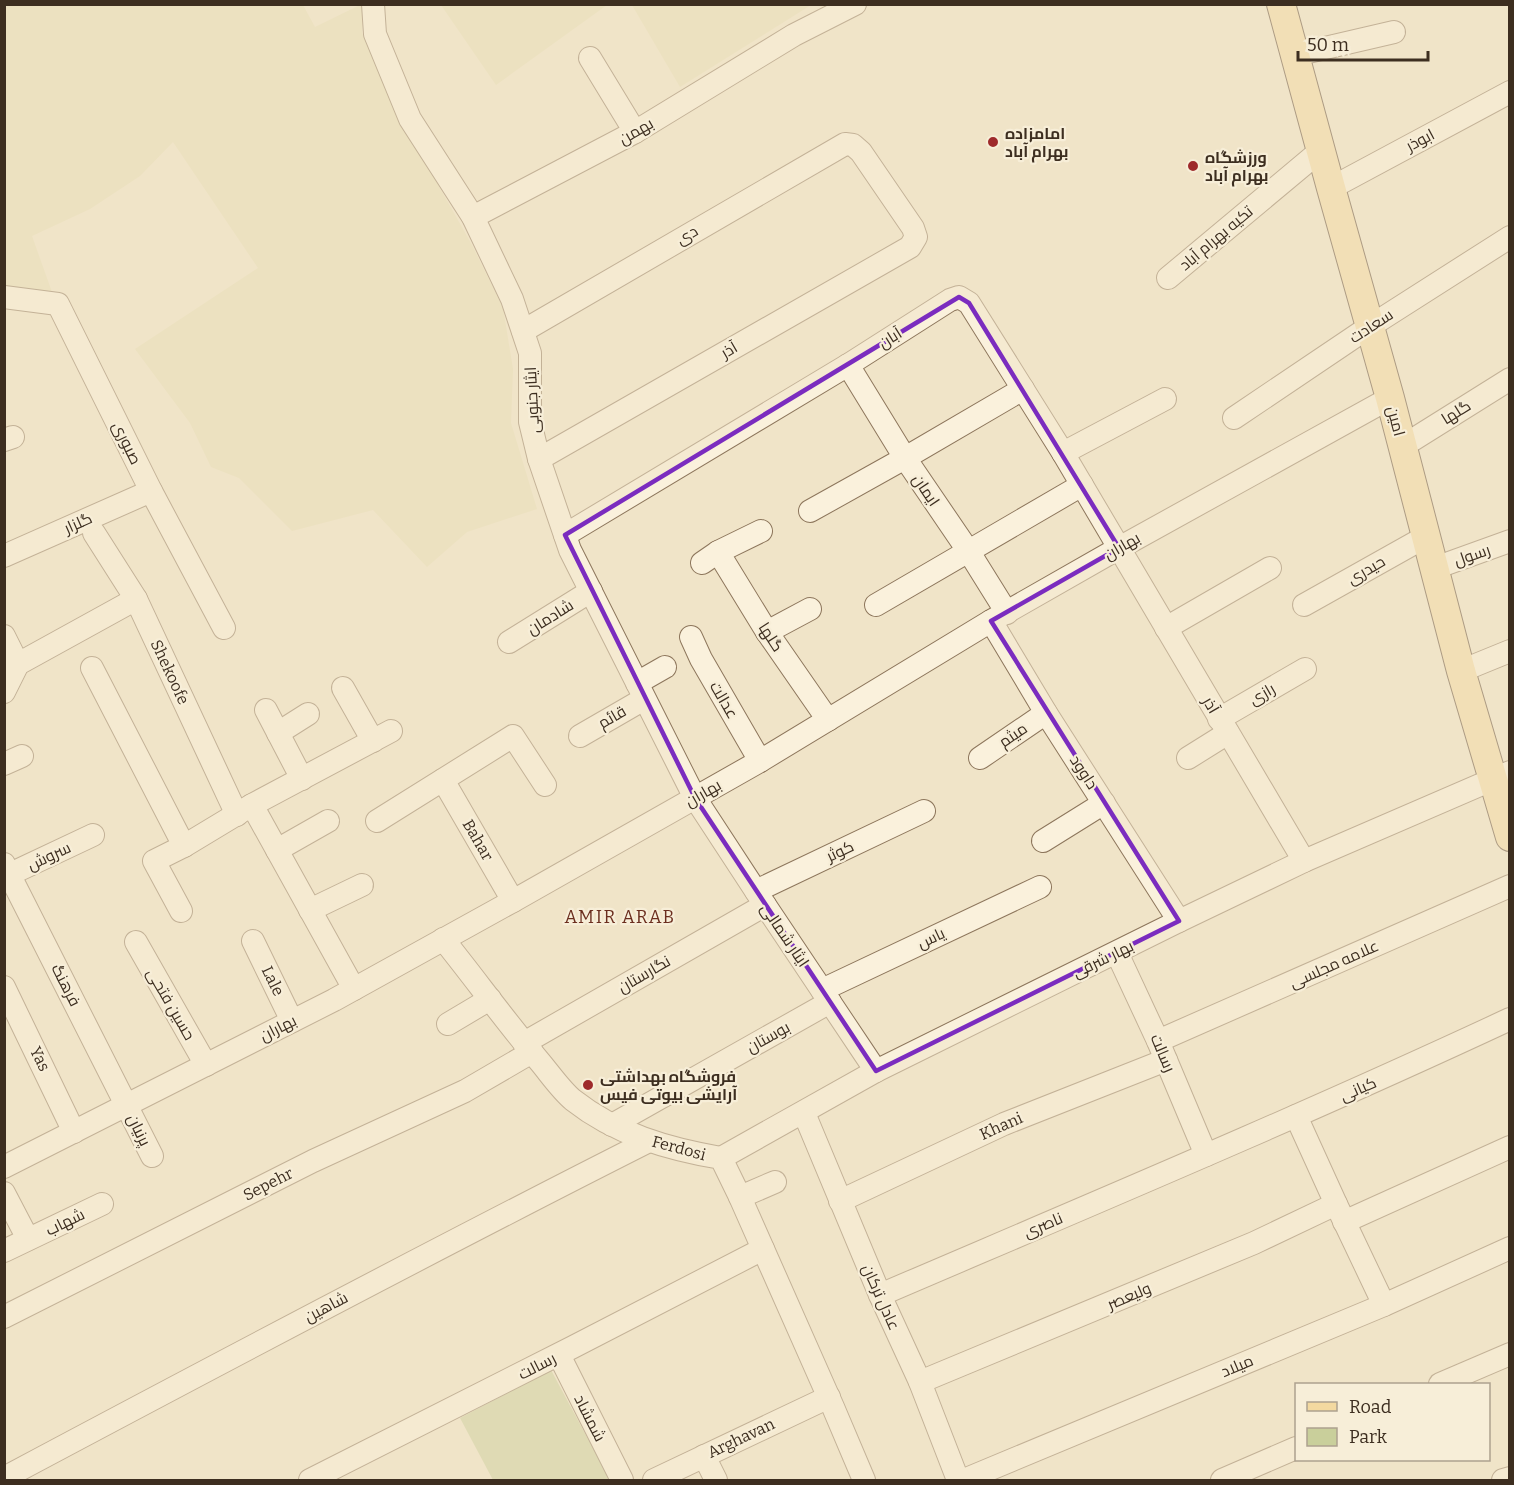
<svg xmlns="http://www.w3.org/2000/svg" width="1514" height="1485" viewBox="0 0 1514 1485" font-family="Bitter,Cairo,serif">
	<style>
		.farmland { fill: #e6deb5 }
		.green { fill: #c9cf9b }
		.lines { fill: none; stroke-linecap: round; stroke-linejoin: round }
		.minor-casing { stroke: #8d765c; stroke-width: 24 }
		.major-casing { stroke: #5b4430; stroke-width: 30 }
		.minor { stroke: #faf1dc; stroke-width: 22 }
		.major { stroke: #f3d9a0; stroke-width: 28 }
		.marked { fill: none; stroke: #7b2cbf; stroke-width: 4.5; stroke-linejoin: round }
		.poi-dot { fill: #9e2a2b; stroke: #f7eed8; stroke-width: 2 }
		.labels { text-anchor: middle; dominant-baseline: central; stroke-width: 4.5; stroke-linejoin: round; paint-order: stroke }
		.street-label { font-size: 16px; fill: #3d2e20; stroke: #f7eed8 }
		.poi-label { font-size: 16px; font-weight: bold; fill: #3d2e20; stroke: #f7eed8; text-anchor: start }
		.neighbourhood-label { font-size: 18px; letter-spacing: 1.5px; fill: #6b2e1e; stroke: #f7eed8 }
	</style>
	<rect width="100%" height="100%" fill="#f0e4c8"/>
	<g class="farmland">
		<polygon points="5,5 303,5 315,27 360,5 363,5 362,33 406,128 472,245 503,308 513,369 511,423 537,509 467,532 427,567 373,510 292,531 239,478 211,467 190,423 135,349 258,268 173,142 140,176 90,209 32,236 53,295 5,290"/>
		<polygon points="441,5 607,5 496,85"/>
		<polygon points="632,5 811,5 680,87"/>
	</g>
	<polygon class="green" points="551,1370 610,1480 493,1480 460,1418"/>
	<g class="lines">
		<g class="minor-casing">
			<g id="minor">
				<polyline points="373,4 375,34 410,119 473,217 512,299 530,353 530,422 539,459 570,550 695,798 765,905 876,1071"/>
				<polyline points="1295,55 1394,32"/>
				<polyline points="590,58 635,132"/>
				<polyline points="1331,188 1510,92"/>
				<polyline points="473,217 635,132 794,35 855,4"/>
				<polyline points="1168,278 1320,151"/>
				<polyline points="4,297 58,304 151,491 224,628"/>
				<polyline points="523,331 845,144 853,145 861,152 913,228 916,237 910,247 539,459"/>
				<polyline points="848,365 905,458 969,552 1007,613"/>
				<polyline points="1234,418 1369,327 1510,237"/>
				<polyline points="4,440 13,437"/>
				<polyline points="1403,446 1510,379"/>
				<polyline points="1063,453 1165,399"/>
				<polyline points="810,511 905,458 1023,389"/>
				<polyline points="94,533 136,599 237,815"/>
				<polyline points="565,535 848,365 950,300 959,297 969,303 1063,453 1304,861"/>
				<polyline points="718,552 767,632 828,720"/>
				<polyline points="4,556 151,491"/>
				<polyline points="702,563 718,552 761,531"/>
				<polyline points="1435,568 1510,541"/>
				<polyline points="876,605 1082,485"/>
				<polyline points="1304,605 1427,536"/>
				<polyline points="991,621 1046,713 1179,921"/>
				<polyline points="1166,628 1270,568"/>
				<polyline points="767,632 810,609"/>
				<polyline points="4,636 18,664"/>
				<polyline points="691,637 701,659 760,761"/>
				<polyline points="509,642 591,591"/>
				<polyline points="92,668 184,846"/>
				<polyline points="1461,671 1510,651"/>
				<polyline points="637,683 665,667"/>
				<polyline points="343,688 373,741"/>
				<polyline points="4,692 18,664 136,599"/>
				<polyline points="266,710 302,779"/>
				<polyline points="1219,719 1305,669"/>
				<polyline points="278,733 308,714"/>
				<polyline points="580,736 644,699"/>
				<polyline points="980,758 1046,713"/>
				<polyline points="1188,758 1228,733"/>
				<polyline points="4,764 22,756"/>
				<polyline points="443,780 513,901"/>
				<polyline points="252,805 354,989"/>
				<polyline points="377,821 513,736 545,785"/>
				<polyline points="1043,841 1104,803"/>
				<polyline points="277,850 328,821"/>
				<polyline points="4,864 152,1156"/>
				<polyline points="4,877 93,835"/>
				<polyline points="756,891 924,811"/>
				<polyline points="310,910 362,885"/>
				<polyline points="181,911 154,861 184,846 252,805 391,731"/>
				<path d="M443,939c33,41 63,83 97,123 10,12 21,28 33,38 43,34 95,49 148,58l19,39 93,210 31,73"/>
				<polyline points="253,941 292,1021"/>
				<polyline points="136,942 206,1065"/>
				<polyline points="1117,953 1158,1041 1206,1155"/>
				<polyline points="4,987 74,1132"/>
				<polyline points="822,990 1040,887"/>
				<polyline points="448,1024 490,999"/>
				<polyline points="1158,1041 1510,886"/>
				<polyline points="524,1043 765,905"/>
				<polyline points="804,1113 880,1295 920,1382 958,1480"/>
				<polyline points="1296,1116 1336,1204 1384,1305"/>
				<polyline points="612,1125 830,1002"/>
				<polyline points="721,1158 876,1071 1179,921 1304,861 1510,772"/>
				<polyline points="4,1167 334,1000 513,901 760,761 991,621 1119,548 1390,398"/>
				<polyline points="4,1193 28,1239"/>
				<polyline points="740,1197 775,1182"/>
				<polyline points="840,1201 1004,1124 1166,1060"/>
				<polyline points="1344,1222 1510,1147"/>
				<polyline points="4,1251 102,1204"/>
				<path d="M880,1295c210,-90 422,-179 630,-276"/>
				<polyline points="4,1317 313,1161 465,1091 532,1052"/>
				<polyline points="559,1355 622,1480"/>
				<polyline points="920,1382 1254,1243 1336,1204"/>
				<polyline points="1440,1384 1510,1354"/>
				<polyline points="704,1456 716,1480"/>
				<path d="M4,1478c214,-114 429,-228 645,-337"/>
				<polyline points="310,1480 573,1347 763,1249"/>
				<polyline points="654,1480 829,1397"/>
				<polyline points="964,1480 1384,1305 1510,1248"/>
				<polyline points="1222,1480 1296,1448"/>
				<polyline points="1503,1480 1510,1478"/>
			</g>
		</g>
		<g class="major-casing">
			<polyline id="major" points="1281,4 1331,188 1390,398 1461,671 1510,837"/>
		</g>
		<use href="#minor" class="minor"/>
		<use href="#major" class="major"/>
	</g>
	<path d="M0 0H1514V1485H0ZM959,297l10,6 150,245 -128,73 188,300 -303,150 -181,-273 -130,-263z" fill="#f0e4c8" fill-opacity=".55" fill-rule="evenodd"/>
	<path class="marked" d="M959,297l10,6 150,245 -128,73 188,300 -303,150 -181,-273 -130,-263z"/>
	<g class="poi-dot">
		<circle cx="993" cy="142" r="6"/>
		<circle cx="1193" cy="166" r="6"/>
		<circle cx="588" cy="1085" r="6"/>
	</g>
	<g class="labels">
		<g class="street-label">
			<text transform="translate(636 131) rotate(-30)">بهمن</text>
			<text transform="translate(1420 140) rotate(-28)">ابوذر</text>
			<text transform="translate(687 235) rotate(-30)">دی</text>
			<text transform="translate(1216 238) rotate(-40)">تکیه بهرام آباد</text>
			<text transform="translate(1371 326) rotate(-33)">سعادت</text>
			<text transform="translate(890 338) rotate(-32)">آبان</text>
			<text transform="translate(729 350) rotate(-30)">آذر</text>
			<text transform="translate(532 400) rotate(-93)">ایثار جنوبی</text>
			<text transform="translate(1456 412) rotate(-32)">گلها</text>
			<text transform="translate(1396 421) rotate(75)">امین</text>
			<text transform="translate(127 443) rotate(64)">صبوری</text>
			<text transform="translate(926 490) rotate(56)">ایمان</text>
			<text transform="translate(78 523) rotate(-24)">گلزار</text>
			<text transform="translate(1122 546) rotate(-30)">بهاران</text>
			<text transform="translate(1472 555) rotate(-19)">رسول</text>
			<text transform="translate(1366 570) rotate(-30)">حیدری</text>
			<text transform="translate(550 617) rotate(-32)">شادمان</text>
			<text transform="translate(771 637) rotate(57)">گلها</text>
			<text transform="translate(170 672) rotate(65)">Shekoofe</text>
			<text transform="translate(1262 694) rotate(-30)">رازی</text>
			<text transform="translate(724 700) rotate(60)">عدالت</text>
			<text transform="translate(1211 705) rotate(60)">آذر</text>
			<text transform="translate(612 717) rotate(-30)">قائم</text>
			<text transform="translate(1013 735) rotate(-34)">میثم</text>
			<text transform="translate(1084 772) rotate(57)">داوود</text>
			<text transform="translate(703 793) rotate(-30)">بهاران</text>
			<text transform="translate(478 840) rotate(60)">Bahar</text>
			<text transform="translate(840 851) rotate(-25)">کوثر</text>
			<text transform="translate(49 856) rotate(-25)">سروش</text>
			<text transform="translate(785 935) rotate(56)">ایثار شمالی</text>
			<text transform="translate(931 938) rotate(-25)">یاس</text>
			<text transform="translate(1103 959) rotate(-26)">بهار شرقی</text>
			<text transform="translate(1334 964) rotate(-24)">علامه مجلسی</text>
			<text transform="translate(644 974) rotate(-30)">نگارستان</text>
			<text transform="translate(273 981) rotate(64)">Lale</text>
			<text transform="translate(66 985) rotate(63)">فرهنگ</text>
			<text transform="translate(171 1004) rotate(60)">حسین فتحی</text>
			<text transform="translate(278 1028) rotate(-27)">بهاران</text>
			<text transform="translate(768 1037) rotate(-29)">بوستان</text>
			<text transform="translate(1163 1053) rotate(67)">رسالت</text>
			<text transform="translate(40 1059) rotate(64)">Yas</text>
			<text transform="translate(1358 1089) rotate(-24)">کیانی</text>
			<text transform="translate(1001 1126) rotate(-24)">Khani</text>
			<text transform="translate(139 1130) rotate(64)">پرنیان</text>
			<text transform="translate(679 1148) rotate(15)">Ferdosi</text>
			<text transform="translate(268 1184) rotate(-27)">Sepehr</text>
			<text transform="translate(65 1222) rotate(-26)">شهاب</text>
			<text transform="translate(1043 1225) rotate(-23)">ناصری</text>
			<text transform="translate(1129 1296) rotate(-23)">ولیعصر</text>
			<text transform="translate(881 1297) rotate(66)">عادل ترکان</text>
			<text transform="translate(326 1307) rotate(-28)">شاهین</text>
			<text transform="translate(537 1366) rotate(-27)">رسالت</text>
			<text transform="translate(1237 1366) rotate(-23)">میلاد</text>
			<text transform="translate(590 1418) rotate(63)">شمشاد</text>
			<text transform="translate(741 1438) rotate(-25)">Arghavan</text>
		</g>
		<g class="poi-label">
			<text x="1005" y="133">امامزاده<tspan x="1005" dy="18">بهرام آباد</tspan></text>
			<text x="1205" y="157">ورزشگاه<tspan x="1205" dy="18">بهرام آباد</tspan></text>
			<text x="600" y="1076">فروشگاه بهداشتی<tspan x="600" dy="18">آرایشی بیوتی فیس</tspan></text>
		</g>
		<g class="neighbourhood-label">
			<text x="620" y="917">AMIR ARAB</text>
		</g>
	</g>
	<rect width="1514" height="1485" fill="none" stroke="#3d2e20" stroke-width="12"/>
	<rect x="1295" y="1383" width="195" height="78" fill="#f7eed8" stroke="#ada18e" stroke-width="1.5"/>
	<rect x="1307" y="1402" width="30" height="9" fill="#f3d9a0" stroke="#ada18e" stroke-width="1.5"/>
	<text x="1349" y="1413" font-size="18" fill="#3d2e20">Road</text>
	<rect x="1307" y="1428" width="30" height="18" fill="#c9cf9b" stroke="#ada18e" stroke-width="1.5"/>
	<text x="1349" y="1443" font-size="18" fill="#3d2e20">Park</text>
	<path d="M1298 51v9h130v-9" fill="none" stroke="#3d2e20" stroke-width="3"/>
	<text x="1307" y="51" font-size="18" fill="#3d2e20" stroke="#f7eed8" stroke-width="4.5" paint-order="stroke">50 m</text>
</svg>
